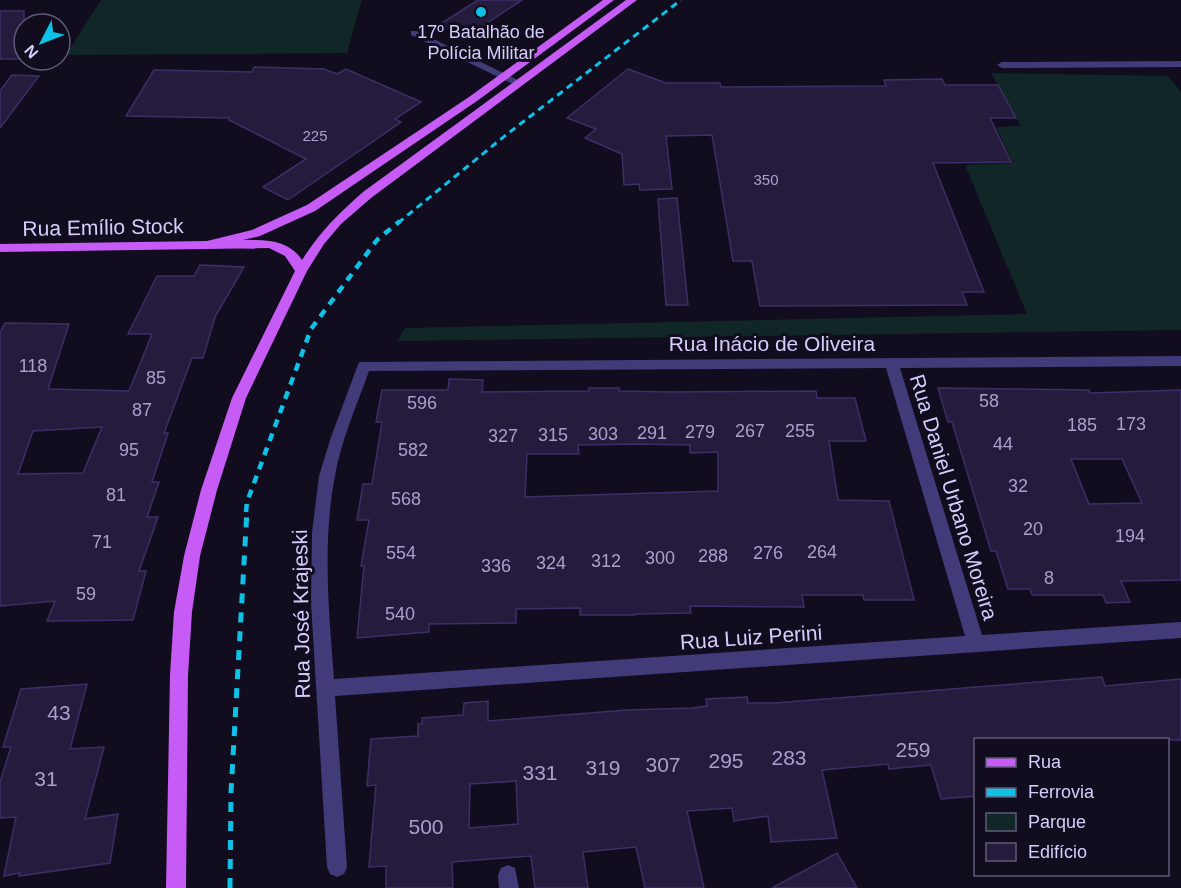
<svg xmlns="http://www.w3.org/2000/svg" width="1181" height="888" viewBox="0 0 1181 888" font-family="Helvetica,sans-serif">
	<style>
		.green { fill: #112627 }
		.building { fill: #241b3d; stroke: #3e2e68; stroke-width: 1.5; fill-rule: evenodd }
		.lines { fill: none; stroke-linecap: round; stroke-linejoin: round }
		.minor { fill: #423b7a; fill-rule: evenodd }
		.major { fill: #c65bf5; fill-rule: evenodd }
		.rail-far2 { stroke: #0ec2e7; stroke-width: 3; stroke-dasharray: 7 5; stroke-linecap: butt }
		.rail-far1 { stroke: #0ec2e7; stroke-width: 4.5; stroke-dasharray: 8 7; stroke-linecap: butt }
		.rail { stroke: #0ec2e7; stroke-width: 5; stroke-dasharray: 10 9; stroke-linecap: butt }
		.poi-dot { fill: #0ec2e7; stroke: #110d1e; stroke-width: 2 }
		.labels { text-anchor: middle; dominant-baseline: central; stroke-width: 6; stroke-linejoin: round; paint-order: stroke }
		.far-number-label { font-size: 15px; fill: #aaa0cc }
		.far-poi-label { font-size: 18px; fill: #d6cdfc; stroke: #110d1e }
		.number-label { font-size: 18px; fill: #aaa0cc }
		.street-label { font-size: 21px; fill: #d6cdfc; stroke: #110d1e }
		.near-number-label { font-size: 21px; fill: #aaa0cc }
	</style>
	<rect width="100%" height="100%" fill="#110d1e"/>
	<g class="green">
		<polygon points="101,0 362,0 347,53 66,55"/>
		<polygon points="991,73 1168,76 1181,92 1181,330 397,341 405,328 1027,314 965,165 1013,163 996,127 1021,126"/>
	</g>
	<g class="building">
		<polygon points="478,0 522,0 469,35 440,24"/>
		<rect x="0" y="11" width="24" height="48"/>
		<polygon points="254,67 324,69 337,74 346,69 421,102 395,119 401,122 288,200 263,187 306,159 229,120 229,118 126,116 154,70 252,72"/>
		<polygon points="628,69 666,83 720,83 721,87 886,86 884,80 942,79 945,85 998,85 1016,118 990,118 1011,162 933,163 984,292 962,292 967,305 760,306 752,261 733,261 712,135 666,136 672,189 640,190 639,184 624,185 622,154 585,138 596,129 567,118"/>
		<polygon points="12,75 39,76 0,128 0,91"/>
		<polygon points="677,198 688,305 666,305 658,199"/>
		<path d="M200,265l44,2 -29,50 -12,41h-11l-28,75h4l-16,49h7l-12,35h11l-19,54h7l-13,49 -86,1 8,-20 -55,5v-274l5,-9 64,1 -21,65 81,2 23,-57h-24l29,-58h37zM102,427l-19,46 -65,1 15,-43z"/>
		<path d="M449,379l34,1 -1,12 107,-1v-3h30v3l53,1 144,-1 1,7h38l11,43h-37l9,59 51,1 25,99h-50l-1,-5h-61l2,12 -114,-1 1,7 -56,1v1h-55v-7l-64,1v14l-87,1v8l-72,6 7,-72h-3l8,-46h-12l6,-36h9l10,-62h-6l6,-32h66zM636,444l54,1v8l28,-1v39l-193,6 2,-43h52l-1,-9z"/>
		<path d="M938,388l151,2 1,3 91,-3v190l-60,1 9,21 -24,1 -3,-8h-71l-2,-6h-22l-12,-38h-5l-39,-129h-4zM1071,459h51l20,44 -53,1z"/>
		<path d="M1102,677l3,9 76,-7v61h-206v56l-34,3 -10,-34 -42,4 -1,-5 -66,6 15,68 -66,4 -3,-26 -34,5 -2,-13 -45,3 17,77h-59l-9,-41 -53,5 5,36h-53l-4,-32 -79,6 1,26h-67v-22l-17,1 7,-82 -9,1 4,-47 47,-3v-12h4v-6l41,-3 1,-12 24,-2v20l139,-11 65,-2 15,-2 -1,-7 41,-2 1,6h27zM516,781l2,43 -49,4 1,-44z"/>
		<polygon points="87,684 70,749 104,747 85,819 118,814 110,863 19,876 20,873 4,876 16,817 0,818 0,782 11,747 3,747 21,689"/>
		<polygon points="837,853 857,888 772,888"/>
	</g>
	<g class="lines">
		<g class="minor">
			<polygon points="411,31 417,31 524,83 515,85 411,35"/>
			<polygon points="1181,61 1181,67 1002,68 997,65 1002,62"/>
			<path d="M1181,356v10l-281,2 82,267 199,-13v16l-846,58 12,171 -3,7 -7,3 -7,-3 -3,-7 -16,-264 1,-70 7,-57 12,-39 28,-75zM886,368l79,268 -631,43c-5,-67 -12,-136 1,-203 6,-36 22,-71 34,-105z"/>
			<polygon points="508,865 515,868 519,888 499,888 498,875 501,868"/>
		</g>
		<path class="major" d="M603,0h11l-137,101 -162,110 -55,25 -17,4c22,0 45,-1 59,20 17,-27 37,-47 61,-68l263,-192h11l-266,198 -30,26 -17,20 -17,27 -61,127 -29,92 -17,66 -8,56 -4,63 -2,213h-20l4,-213 4,-63 10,-56 17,-66 31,-92 63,-127 -10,-15 -16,-8 -269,4v-8l207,-3 45,-11 55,-25 162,-108z"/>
		<polyline class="rail-far2" points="398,223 506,135 681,0"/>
		<polyline class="rail-far1" points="246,512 247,502 311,329 377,240 400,221"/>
		<polyline class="rail" points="230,888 231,792 247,510"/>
	</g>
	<circle class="poi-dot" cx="481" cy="12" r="6"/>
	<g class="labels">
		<g class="far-number-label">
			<text x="315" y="135">225</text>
			<text x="766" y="179">350</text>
		</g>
		<g class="far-poi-label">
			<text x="481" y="32">17º Batalhão de<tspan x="481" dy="21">Polícia Militar</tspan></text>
		</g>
		<g class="number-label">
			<text x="33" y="366">118</text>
			<text x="156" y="378">85</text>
			<text x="989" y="401">58</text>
			<text x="422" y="403">596</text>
			<text x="142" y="410">87</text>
			<text x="1131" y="424">173</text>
			<text x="1082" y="425">185</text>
			<text x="750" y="431">267</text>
			<text x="800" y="431">255</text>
			<text x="700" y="432">279</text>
			<text x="652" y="433">291</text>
			<text x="603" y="434">303</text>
			<text x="553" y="435">315</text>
			<text x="503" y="436">327</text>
			<text x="1003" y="444">44</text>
			<text x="129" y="450">95</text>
			<text x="413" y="450">582</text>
			<text x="1018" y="486">32</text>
			<text x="116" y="495">81</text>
			<text x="406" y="499">568</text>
			<text x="1033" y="529">20</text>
			<text x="1130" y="536">194</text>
			<text x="102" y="542">71</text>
			<text x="822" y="552">264</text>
			<text x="401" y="553">554</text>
			<text x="768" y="553">276</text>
			<text x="713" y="556">288</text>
			<text x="660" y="558">300</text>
			<text x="606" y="561">312</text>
			<text x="551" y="563">324</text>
			<text x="496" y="566">336</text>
			<text x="1049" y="578">8</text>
			<text x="86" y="594">59</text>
			<text x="400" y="614">540</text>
		</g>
		<g class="street-label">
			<text transform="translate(103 227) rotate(-1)">Rua Emílio Stock</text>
			<text x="772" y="343">Rua Inácio de Oliveira</text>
			<text transform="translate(954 497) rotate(73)">Rua Daniel Urbano Moreira</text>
			<text transform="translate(301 614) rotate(-91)">Rua José Krajeski</text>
			<text transform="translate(751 637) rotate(-4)">Rua Luiz Perini</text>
		</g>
		<g class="near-number-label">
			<text x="59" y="712">43</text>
			<text x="913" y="749">259</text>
			<text x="789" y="757">283</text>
			<text x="726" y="760">295</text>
			<text x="663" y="764">307</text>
			<text x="603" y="767">319</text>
			<text x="540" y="772">331</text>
			<text x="46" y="778">31</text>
			<text x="426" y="826">500</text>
		</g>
	</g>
	<rect x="974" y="738" width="195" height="138" fill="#110d1e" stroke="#605a77" stroke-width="1.5"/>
	<rect x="986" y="758" width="30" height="9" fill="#c65bf5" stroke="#605a77" stroke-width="1.5"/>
	<text x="1028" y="768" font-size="18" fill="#d6cdfc">Rua</text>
	<rect x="986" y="788" width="30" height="9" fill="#0ec2e7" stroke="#605a77" stroke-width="1.5"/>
	<text x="1028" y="798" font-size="18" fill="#d6cdfc">Ferrovia</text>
	<rect x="986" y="813" width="30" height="18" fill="#112627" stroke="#605a77" stroke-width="1.5"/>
	<text x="1028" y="828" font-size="18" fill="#d6cdfc">Parque</text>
	<rect x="986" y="843" width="30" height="18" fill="#241b3d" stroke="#605a77" stroke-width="1.5"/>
	<text x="1028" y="858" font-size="18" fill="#d6cdfc">Edifício</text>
	<g transform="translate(42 42) rotate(228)"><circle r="28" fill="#110d1e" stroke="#605a77" stroke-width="1.5"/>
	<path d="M0-4.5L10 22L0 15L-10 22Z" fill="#0ec2e7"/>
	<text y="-9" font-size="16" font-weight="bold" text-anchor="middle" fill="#d6cdfc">N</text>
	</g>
</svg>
